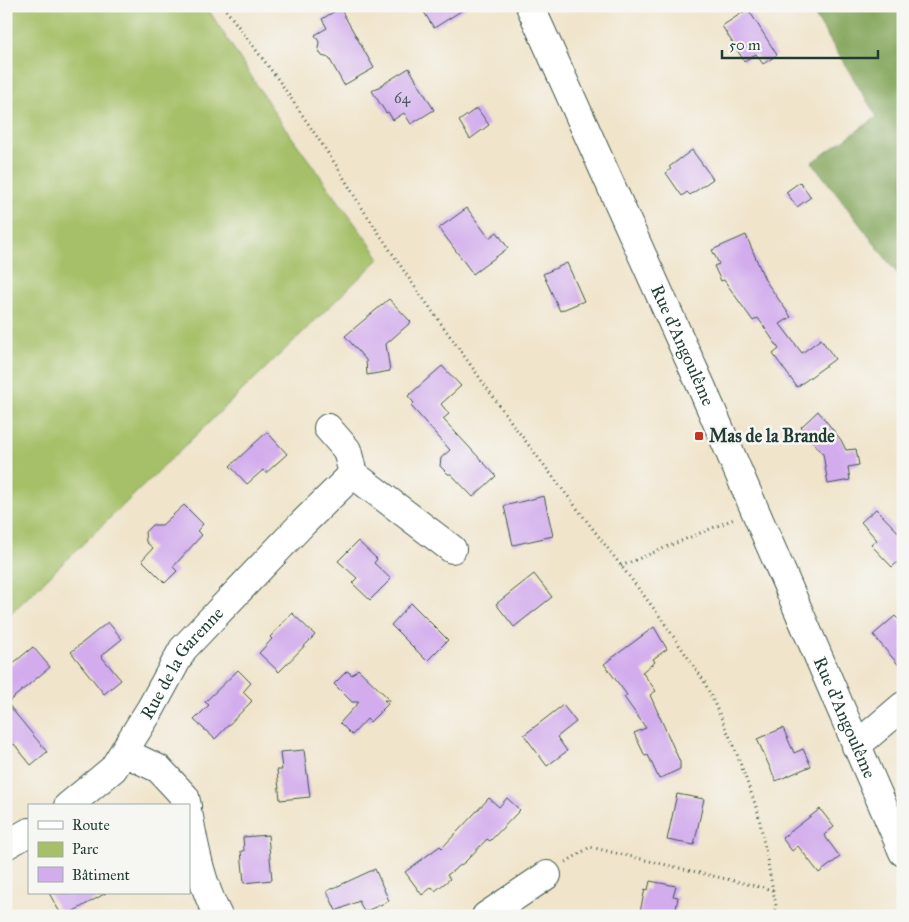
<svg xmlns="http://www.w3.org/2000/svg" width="909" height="922" viewBox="0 0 909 922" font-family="'IM FELL Great Primer',serif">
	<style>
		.green { fill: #a5c067; stroke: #627e4e }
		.forest { fill: #84a65c; stroke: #527248 }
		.building { fill: #d2aced }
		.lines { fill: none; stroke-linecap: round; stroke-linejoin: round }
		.minor-casing { stroke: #3e564a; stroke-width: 30 }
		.path { stroke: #3e564a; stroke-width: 3; stroke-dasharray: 1 4; stroke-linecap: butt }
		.minor { stroke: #fff; stroke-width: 28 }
		.poi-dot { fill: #c8321e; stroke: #f6f6f2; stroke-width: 2 }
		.labels { text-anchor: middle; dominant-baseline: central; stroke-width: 5; stroke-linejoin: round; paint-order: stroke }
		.number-label { font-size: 15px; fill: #4c5962 }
		.street-label { font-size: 18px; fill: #1f3d34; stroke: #f6f6f2 }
		.poi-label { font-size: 18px; font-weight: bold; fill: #1f3d34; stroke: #f6f6f2; text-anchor: start }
	</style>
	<rect width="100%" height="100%" fill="#f6f6f2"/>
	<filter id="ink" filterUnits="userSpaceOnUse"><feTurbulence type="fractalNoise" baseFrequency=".02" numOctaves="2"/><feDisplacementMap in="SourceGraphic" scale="10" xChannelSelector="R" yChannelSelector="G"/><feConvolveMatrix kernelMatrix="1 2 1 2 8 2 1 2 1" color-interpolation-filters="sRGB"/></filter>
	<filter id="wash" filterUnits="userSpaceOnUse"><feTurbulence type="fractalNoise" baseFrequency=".0096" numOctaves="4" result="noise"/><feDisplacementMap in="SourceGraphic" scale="20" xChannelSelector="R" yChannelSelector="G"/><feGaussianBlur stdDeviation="1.12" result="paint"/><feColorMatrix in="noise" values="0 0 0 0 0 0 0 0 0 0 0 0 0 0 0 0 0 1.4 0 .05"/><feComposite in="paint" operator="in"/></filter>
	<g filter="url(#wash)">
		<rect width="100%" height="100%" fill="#f0e4ca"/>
		<polygon class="green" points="20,6 206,6 280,121 380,258 6,618 6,17"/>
		<polygon class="forest" points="809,6 903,6 903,281 812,162 877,117"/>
		<g id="blocks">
			<g class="building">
				<polygon points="420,6 469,6 434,28"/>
				<polygon points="340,8 374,68 344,85 329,58 322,56 318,49 319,42 315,35 327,28 322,19"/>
				<polygon points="748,9 777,55 763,64 756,54 744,61 722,26"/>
				<polygon points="409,68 434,110 411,124 404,113 393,120 388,112 386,113 372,91"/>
				<polygon points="477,108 489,125 470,139 459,121"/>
				<polygon points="692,150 713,179 690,195 687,192 682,196 666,173 671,169 669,167"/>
				<polygon points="800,182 811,197 797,207 786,192"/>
				<polygon points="467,208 489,238 497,232 508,248 473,274 439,228"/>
				<polygon points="746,235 765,280 791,317 780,324 802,353 821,339 835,359 797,387 773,354 779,349 758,318 753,321 724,280 721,281 714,266 719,264 712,250"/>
				<polygon points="567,263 584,301 560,311 543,274"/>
				<polygon points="389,299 411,322 386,344 390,371 367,375 366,360 345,336"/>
				<polygon points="442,366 461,386 441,404 449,414 443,419 496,476 473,497 451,474 448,474 440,466 441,458 450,450 411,406 414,403 408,396"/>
				<polygon points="818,411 841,440 846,450 856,449 859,465 848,467 850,480 828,484 823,454 801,427"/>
				<polygon points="267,432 287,454 266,473 263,470 247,484 230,466"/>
				<polygon points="544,496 553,536 513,545 504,506"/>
				<polygon points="184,505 203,524 197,531 202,535 173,567 177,571 165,583 142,560 153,548 146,542 145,532 152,525 162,525"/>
				<polygon points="876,509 903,537 903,557 892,567 871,545 877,540 861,522"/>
				<polygon points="358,541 377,559 374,563 391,579 370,600 352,583 357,578 338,561"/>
				<polygon points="534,574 552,597 514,627 496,604"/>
				<polygon points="411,603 448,640 427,661 391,625"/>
				<polygon points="292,613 315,635 279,672 259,653 272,639 270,637"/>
				<polygon points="895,616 903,624 903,670 873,635"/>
				<polygon points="108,622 122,639 101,656 121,680 104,694 71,652"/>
				<polygon points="654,627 667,649 653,659 655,662 642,672 656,691 650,695 680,762 680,769 659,779 648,755 645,756 634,733 646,728 624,697 627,695 604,664"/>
				<polygon points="33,647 50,667 7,703 47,752 31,765 14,744 6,751 6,669"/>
				<polygon points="358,669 390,700 384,700 388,704 370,722 367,719 352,735 340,723 359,702 352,702 334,684 347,671 352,675"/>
				<polygon points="238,670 251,683 243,692 252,701 215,739 194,720 209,705 205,702"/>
				<polygon points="563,705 576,722 557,737 567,751 547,766 524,735"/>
				<polygon points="783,728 794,753 803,749 811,766 776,781 757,739"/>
				<polygon points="304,750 310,797 280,800 277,770 282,770 280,752"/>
				<polygon points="677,794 704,799 694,845 667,840"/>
				<polygon points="489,798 499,807 507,798 520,810 490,841 487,839 465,862 447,875 450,879 435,891 432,887 422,895 405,872 440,846 442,848"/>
				<polygon points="820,809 834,827 824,835 840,857 819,873 798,846 792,851 782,838"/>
				<polygon points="268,835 272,880 244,883 241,851 244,851 243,837"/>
				<polygon points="375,869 389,901 364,912 359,901 336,911 327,891"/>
				<polygon points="650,881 676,886 673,896 678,897 675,916 639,916 645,889 648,890"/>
				<polygon points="49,893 106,893 65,916 62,916"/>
			</g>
		</g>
	</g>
	<g filter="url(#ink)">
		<use href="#blocks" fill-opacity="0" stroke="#3e564a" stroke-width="1"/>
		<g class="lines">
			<g class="minor-casing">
				<g id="minor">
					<path id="s1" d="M530,6l172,382 201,464"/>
					<polyline points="353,474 452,549"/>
					<polyline points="856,746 903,706"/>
					<polyline points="124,752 159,769 185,797 187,806"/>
					<path id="s2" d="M68,806l45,-37 38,-61 32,-59 120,-126 50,-49 -6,-24 -19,-22"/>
					<path d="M189,817c6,34 13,68 29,99"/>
					<polyline points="6,845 29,832"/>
					<polyline points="486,916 547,875"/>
				</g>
			</g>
			<g class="path">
				<polyline points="223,6 280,82 336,165 360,205 410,280 514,426 658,614 704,681 734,746 758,812 776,906 773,916"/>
				<polyline points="621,566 734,519"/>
				<polyline points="566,862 590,847 773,890"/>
			</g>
			<use href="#minor" class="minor"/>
		</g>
	</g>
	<rect class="poi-dot" x="694" y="431" width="10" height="10" rx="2.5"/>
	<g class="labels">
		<g class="number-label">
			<text x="402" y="98">64</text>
		</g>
		<g class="street-label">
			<text stroke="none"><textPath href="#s1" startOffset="372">Rue d'Angoulême</textPath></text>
			<text stroke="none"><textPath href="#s2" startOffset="185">Rue de la Garenne</textPath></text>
			<text stroke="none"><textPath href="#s1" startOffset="778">Rue d'Angoulême</textPath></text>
		</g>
		<g class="poi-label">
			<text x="709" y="436">Mas de la Brande</text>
		</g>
	</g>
	<rect width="909" height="922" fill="none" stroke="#f6f6f2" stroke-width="25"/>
	<rect x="28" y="804" width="162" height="90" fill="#f6f6f2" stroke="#a0aca6"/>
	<rect x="38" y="821" width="25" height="8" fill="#ffffff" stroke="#a0aca6"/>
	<text x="72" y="830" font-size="15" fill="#1f3d34">Route</text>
	<rect x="38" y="842" width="25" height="15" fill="#a5c067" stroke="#a0aca6"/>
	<text x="72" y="854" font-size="15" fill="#1f3d34">Parc</text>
	<rect x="38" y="867" width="25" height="15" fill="#d2aced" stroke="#a0aca6"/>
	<text x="72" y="880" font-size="15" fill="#1f3d34">Bâtiment</text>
	<path d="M722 50v8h156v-8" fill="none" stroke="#1f3d34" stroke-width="2.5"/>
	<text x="729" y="50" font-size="15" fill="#1f3d34" stroke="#f6f6f2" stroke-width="4" paint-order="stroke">50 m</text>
</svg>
